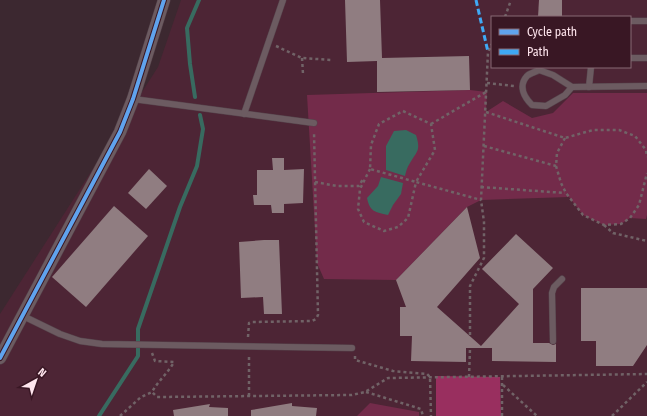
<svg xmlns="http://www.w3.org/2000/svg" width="647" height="416" viewBox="0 0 647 416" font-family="'Fira Sans Condensed',sans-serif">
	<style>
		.built { fill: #4d2535; fill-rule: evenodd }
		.green { fill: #732b4a }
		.forest { fill: #992f5f }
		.water { fill: #386b60 }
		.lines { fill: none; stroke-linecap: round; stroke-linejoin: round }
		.stream { stroke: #386b60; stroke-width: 4 }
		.building { fill: #907d81 }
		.service-casing { stroke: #56444c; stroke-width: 7 }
		.minor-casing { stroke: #56444c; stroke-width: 13 }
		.path { stroke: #716367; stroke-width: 2.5; stroke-dasharray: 3 3; stroke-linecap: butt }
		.service { stroke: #6c5b61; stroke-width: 6 }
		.minor { stroke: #6c5b61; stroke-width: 12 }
		.quiet { stroke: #3fa9f5; stroke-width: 3; stroke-dasharray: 6 3; stroke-linecap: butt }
		.cycleway-casing { stroke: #391724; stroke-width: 6 }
		.cycleway { stroke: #60a3ed; stroke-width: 4 }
	</style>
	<rect width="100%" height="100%" fill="#3c2830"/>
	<path class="built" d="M181,0h466v416h-647v-102l158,-247zM492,17h138v50h-138z"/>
	<g class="green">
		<polygon points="470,90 487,92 486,112 503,101 532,118 553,113 573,93 647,93 647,215 646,219 630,218 621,224 604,225 583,215 569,197 481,200 467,207 396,280 324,279 317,263 307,95"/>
		<polygon points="370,403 419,412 419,416 357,416"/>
	</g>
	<polygon class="forest" points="436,376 500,377 501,416 436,416"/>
	<g class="water">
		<path d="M406,130l10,5c5,16 1,16 -6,28 -3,4 -4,9 -5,13l-19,-6v-24l8,-15z"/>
		<path d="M381,177l22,6 -2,11 -8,11 -5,10c-13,-3 -18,-3 -21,-17l11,-12z"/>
	</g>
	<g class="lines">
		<g class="stream">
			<polyline points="195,97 190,64 187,28 199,0"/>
			<polyline points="99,416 138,356 138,329 180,207 197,166 203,129 200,115"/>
		</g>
	</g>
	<g class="building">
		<polygon points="345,0 380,0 382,58 469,56 470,90 377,92 377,61 347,62"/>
		<polygon points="539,0 562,0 562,17 538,17"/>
		<polygon points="272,158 284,158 284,170 304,169 303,203 284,204 284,213 272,213 271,205 254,205 253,195 257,195 257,170 273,170"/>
		<polygon points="149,169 167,186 146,209 128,193"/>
		<polygon points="114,206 148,236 86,307 52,277"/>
		<polygon points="467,207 480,258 437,307 481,346 519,304 482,269 516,234 553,268 533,289 533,343 549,343 553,345 556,344 556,362 492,361 492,348 466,348 466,362 411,361 412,336 400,336 400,307 406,307 396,280"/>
		<polygon points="264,240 279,240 282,314 264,314 263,297 241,298 239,242"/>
		<polygon points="581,288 647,288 647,345 633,366 596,366 596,341 581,341"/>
		<polygon points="292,403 292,406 317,408 316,416 251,416 251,410"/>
		<polygon points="210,404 209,407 228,408 228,416 174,416 173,410"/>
	</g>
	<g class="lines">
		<g class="service-casing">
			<g id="service">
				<polyline points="630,21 647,21"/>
				<polyline points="630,58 647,58"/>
				<path d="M572,87l-7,8 -19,11 -14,-1c-8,-8 -14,-19 -5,-29 3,-3 9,-4 12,-6l14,5 19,12 75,-1"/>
				<polyline points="589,87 591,67"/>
				<polyline points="133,99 314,123"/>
				<polyline points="244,114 283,0"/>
				<polyline points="23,316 60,334 80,341 102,344 352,348"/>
				<polyline points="553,341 552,293 554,287 562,279"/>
			</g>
		</g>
		<g class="minor-casing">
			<polyline id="minor" points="0,358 120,132 133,99 164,0"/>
		</g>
		<g class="path">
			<polyline points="505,17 511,0"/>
			<polyline points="276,46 302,58 332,60"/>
			<polyline points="302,58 303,74"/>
			<polyline points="487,83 514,86"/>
			<polygon points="403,111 431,124 435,150 416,182 370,169 371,145 379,124"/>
			<polyline points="486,112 565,138 593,130 619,130 635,136 646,150 647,157"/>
			<polyline points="431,124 486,92"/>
			<polyline points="565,138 557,153 556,166 561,183 566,193 583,215 604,225 621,224 630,218 639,205 647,173"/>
			<polyline points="484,146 556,166"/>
			<polyline points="370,169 360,189 358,209 364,222 384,231 398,227 408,218 416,182 481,200"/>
			<polyline points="315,182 337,186 359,186 363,179"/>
			<polyline points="481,187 565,193"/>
			<polyline points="604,225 613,233 647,241"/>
			<polyline points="470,335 470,286 484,258 484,222 481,200 488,52 492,44"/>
			<polyline points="248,337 249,323 252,322 312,321 316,319 318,315 314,132"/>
			<path d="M152,353l3,8 19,1c-6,11 -16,19 -22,30l5,5 195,-2 13,-3 23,-14 259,-4"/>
			<polyline points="355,356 355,360 393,371 427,374 430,377 431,416"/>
			<polyline points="469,377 470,349"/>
			<polyline points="503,385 537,416"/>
			<polyline points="366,392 421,409 423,416"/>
			<polyline points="249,396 249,354"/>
			<polyline points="120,416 141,397 152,392"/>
			<polyline points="502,416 502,376"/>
			<polyline points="612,416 647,382"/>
		</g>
		<use href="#service" class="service"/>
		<use href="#minor" class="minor"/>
		<polyline class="quiet" points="476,0 488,52"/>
		<g class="cycleway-casing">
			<polyline id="cycleway" points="0,358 120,132 133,99 164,0"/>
		</g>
		<use href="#cycleway" class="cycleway"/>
	</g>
	<rect x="491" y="16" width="140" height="52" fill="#391724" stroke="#886a75"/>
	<rect x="499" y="29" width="20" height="6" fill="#60a3ed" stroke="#886a75"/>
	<text x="527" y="36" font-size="12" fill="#ffe6ee">Cycle path</text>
	<rect x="499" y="49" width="20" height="6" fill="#3fa9f5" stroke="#886a75"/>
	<text x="527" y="56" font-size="12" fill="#ffe6ee">Path</text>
	<g transform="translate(36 380) rotate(40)" stroke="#391724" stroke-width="3" paint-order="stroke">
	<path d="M0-3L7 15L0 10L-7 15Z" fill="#ffe6ee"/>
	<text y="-6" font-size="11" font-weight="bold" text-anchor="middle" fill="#ffe6ee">N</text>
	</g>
</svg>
